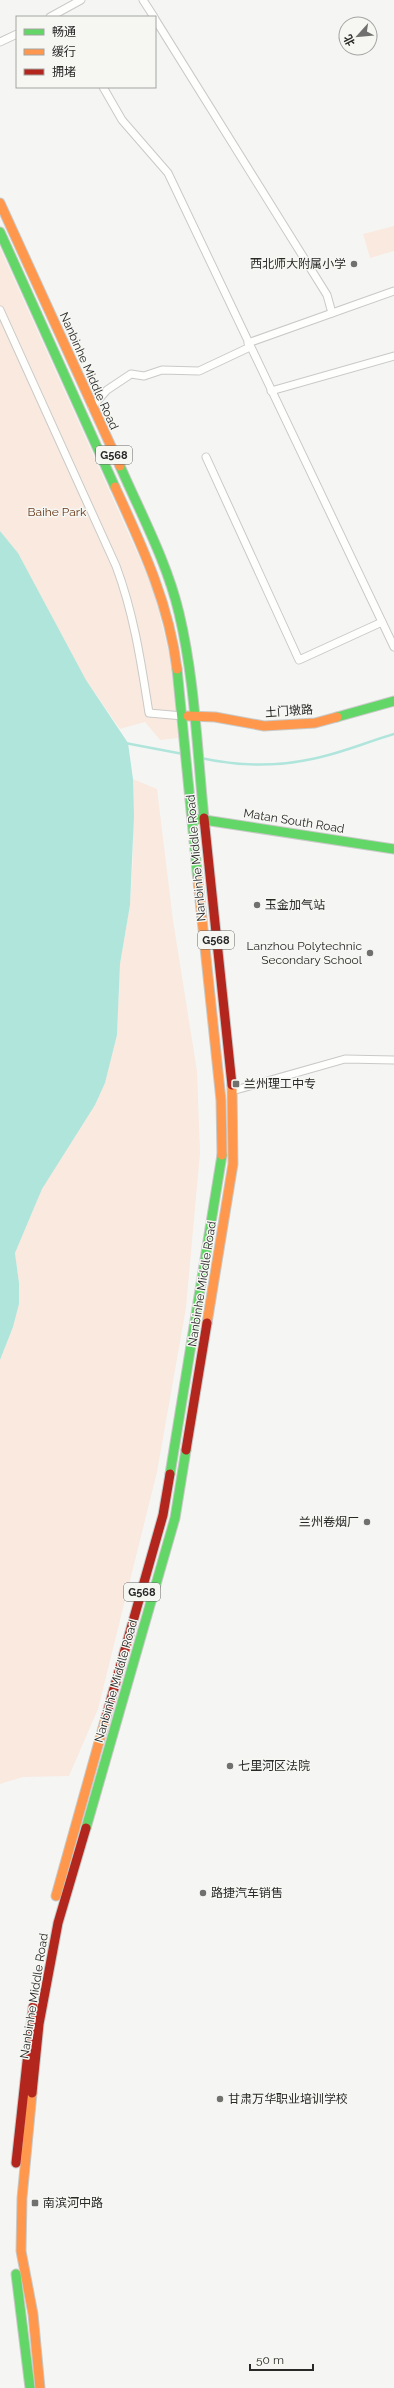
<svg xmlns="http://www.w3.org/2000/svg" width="394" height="2388" viewBox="0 0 394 2388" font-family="Raleway,'Noto Sans SC',sans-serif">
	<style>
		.green { fill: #fae9df }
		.water { fill: #b0e5dc }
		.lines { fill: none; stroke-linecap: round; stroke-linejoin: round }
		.stream { stroke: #b0e5dc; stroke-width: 2.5 }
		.street-casing { stroke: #c9cac8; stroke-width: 9 }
		.fast-casing { stroke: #c9cac8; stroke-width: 11 }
		.slow-casing { stroke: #c9cac8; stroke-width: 11 }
		.jam-casing { stroke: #c9cac8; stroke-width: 11 }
		.street { stroke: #fefefd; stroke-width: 7 }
		.fast { stroke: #63d668; stroke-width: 9 }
		.slow { stroke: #ff974d; stroke-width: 9 }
		.jam { stroke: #b3261e; stroke-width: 9 }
		.poi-dot { fill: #70716f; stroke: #f6f7f3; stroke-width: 1.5 }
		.labels { text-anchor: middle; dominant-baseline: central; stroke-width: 3; stroke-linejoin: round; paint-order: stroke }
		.shield { fill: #f6f7f3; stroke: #666765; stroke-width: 1 }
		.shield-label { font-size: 11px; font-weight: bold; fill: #292928 }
		.poi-label { font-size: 12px; fill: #292928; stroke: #f6f7f3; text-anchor: start }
		.street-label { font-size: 12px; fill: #292928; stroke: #f6f7f3 }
		.park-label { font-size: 12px; fill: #693616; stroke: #f6f7f3 }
	</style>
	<rect width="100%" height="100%" fill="#f5f6f4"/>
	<g class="green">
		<polygon points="394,226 394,251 370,258 363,234"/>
		<polygon points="0,248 153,588 171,662 178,738 160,740 145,722 120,729 86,680 18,553 0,531"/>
		<polygon points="133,779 157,789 173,920 197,1071 200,1153 186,1308 157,1472 98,1709 69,1776 23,1777 0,1784 0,1360 13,1327 19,1304 19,1283 15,1253 42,1189 95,1105 105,1083 117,1035 120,964 130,905 133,856"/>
	</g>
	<polygon class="water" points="0,531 18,553 86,680 128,743 133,779 134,816 130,905 120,964 117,1035 105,1083 95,1105 42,1189 15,1253 19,1283 19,1304 13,1327 0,1360"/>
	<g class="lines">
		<g class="stream">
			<polyline points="125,743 183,754"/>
			<path d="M201,758c36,8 74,9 111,1 27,-5 55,-17 82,-25"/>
		</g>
		<g class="street-casing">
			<g id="street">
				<polyline points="143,0 154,17"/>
				<polyline points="50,17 81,0"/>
				<polyline points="155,19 327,295 332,313"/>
				<polyline points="0,42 17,34"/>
				<polyline points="103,87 122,120 168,173 394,647"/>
				<path d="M0,310l116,256c18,48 25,96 33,147l34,3"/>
				<polyline points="248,343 394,291"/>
				<polyline points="271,391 394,356"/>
				<polyline points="92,407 107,390 131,374 144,376 162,370 199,371 250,347"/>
				<polyline points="206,457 299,660 382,622"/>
				<polyline points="232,1091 345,1059 394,1060"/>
			</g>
		</g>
		<g class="fast-casing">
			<g id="fast">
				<polyline points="0,232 115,487"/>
				<path d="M120,466c21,48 47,96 59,147 16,67 18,137 25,205"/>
				<polyline points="177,669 198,881"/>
				<polyline points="337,717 394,701"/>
				<polyline points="198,819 394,849"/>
				<polyline points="170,1474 222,1155"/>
				<polyline points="86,1828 175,1518 186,1450"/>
				<polyline points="16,2274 30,2388"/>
			</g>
		</g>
		<g class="slow-casing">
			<g id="slow">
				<polyline points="0,203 120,466"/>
				<path d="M115,487c27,59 54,116 62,182"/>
				<polyline points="188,716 215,717 264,726 315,723 337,717"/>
				<polyline points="198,881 221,1100 222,1155"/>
				<polyline points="207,1323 233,1164 232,1085"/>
				<polyline points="56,1896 106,1717"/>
				<polyline points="32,2093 22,2198 21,2251 33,2314 40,2388"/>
			</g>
		</g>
		<g class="jam-casing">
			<g id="jam">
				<polyline points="204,818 232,1085"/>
				<polyline points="186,1450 207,1323"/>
				<polyline points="106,1717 163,1515 170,1474"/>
				<polyline points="32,2093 39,2024 58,1923 86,1828"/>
				<polyline points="16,2163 33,2007"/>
			</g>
		</g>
		<use href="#street" class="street"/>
		<use href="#fast" class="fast"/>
		<use href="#slow" class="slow"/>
		<use href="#jam" class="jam"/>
	</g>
	<g class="poi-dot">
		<circle cx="354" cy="264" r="4"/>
		<circle cx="257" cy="905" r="4"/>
		<circle cx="370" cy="953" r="4"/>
		<rect x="232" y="1080" width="8" height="8" rx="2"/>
		<circle cx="367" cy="1522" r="4"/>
		<circle cx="230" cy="1766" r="4"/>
		<circle cx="203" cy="1893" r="4"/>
		<circle cx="220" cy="2099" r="4"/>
		<rect x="31" y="2199" width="8" height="8" rx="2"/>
	</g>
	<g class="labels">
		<g class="shield">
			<rect x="96" y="446" width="36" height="18" rx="3"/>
			<rect x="198" y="931" width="36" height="18" rx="3"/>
			<rect x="124" y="1583" width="36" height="18" rx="3"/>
		</g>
		<g class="shield-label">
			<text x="114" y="455">G568</text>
			<text x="216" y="940">G568</text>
			<text x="142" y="1592">G568</text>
		</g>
		<g class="poi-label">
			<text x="346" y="264" text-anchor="end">西北师大附属小学</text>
			<text x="265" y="905">玉金加气站</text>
			<text x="362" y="946" text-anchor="end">Lanzhou Polytechnic<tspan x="362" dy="14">Secondary School</tspan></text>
			<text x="244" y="1084">兰州理工中专</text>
			<text x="359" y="1522" text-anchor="end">兰州卷烟厂</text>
			<text x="238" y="1766">七里河区法院</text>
			<text x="211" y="1893">路捷汽车销售</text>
			<text x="228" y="2099">甘肃万华职业培训学校</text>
			<text x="43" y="2203">南滨河中路</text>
		</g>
		<g class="street-label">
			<text transform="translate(89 371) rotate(66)">Nanbinhe Middle Road</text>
			<text transform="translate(289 711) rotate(-4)">土门墩路</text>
			<text transform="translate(294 821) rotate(9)">Matan South Road</text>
			<text transform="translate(196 858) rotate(-95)">Nanbinhe Middle Road</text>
			<text transform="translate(202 1284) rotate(-81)">Nanbinhe Middle Road</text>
			<text transform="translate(116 1681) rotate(-74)">Nanbinhe Middle Road</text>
			<text transform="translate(34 1996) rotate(-81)">Nanbinhe Middle Road</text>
		</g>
		<g class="park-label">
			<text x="57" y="512">Baihe Park</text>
		</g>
	</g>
	<rect x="16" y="16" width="140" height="72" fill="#f6f7f3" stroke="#a4a5a2"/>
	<rect x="24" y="29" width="20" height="6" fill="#63d668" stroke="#a4a5a2"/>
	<text x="52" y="36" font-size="12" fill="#292928">畅通</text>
	<rect x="24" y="49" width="20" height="6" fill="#ff974d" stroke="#a4a5a2"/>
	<text x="52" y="56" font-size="12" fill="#292928">缓行</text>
	<rect x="24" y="69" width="20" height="6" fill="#b3261e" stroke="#a4a5a2"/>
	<text x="52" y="76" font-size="12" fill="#292928">拥堵</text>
	<g transform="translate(358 36) rotate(243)"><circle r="19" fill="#f6f7f3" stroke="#a4a5a2"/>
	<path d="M0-3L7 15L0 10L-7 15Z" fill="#70716f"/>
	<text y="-6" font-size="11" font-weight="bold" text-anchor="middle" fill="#292928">北</text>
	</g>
	<path d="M250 2364v6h63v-6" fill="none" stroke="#292928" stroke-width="2"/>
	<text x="256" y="2364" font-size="12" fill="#292928" stroke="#f6f7f3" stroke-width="3" paint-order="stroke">50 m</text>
</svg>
